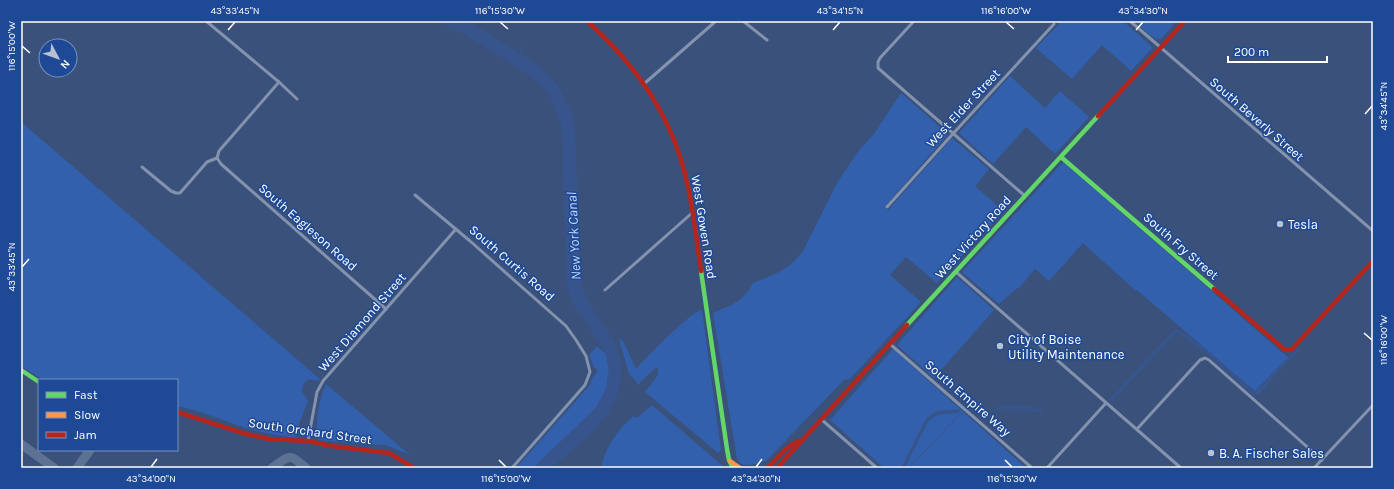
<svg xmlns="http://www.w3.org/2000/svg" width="1394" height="489" viewBox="0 0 1394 489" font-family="Karla,sans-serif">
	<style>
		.green { fill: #3360ac }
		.water { fill: #37558c }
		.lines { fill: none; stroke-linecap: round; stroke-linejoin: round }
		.stream { stroke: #37558c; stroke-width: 1 }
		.canal { stroke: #37558c; stroke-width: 3.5 }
		.taxiway { stroke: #5d7293; stroke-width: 9 }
		.street { stroke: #8392ad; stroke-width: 3 }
		.fast { stroke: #63d668; stroke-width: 4.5 }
		.slow { stroke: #ff974d; stroke-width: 4.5 }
		.jam { stroke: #b3261e; stroke-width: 4.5 }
		.ticks { fill: none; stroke: #fff; stroke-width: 1.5 }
		.poi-dot { fill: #bac2d1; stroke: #1e4996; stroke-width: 1.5 }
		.labels { text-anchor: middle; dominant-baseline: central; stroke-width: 3; stroke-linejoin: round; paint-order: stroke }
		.street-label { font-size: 13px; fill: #fff; stroke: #1e4996 }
		.poi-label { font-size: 13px; fill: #fff; stroke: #1e4996; text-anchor: start }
		.water-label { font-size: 14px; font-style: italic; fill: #bed3f6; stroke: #1e4996 }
		.neatline { fill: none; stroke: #fff; stroke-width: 1.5 }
		.ticks-label { font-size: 10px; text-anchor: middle; fill: #fff }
	</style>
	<rect width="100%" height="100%" fill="#39517b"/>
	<g class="green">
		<polygon points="1056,21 1123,21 1150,45 1152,48 1131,71 1102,45 1072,79 1036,48 1059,24"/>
		<path d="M1135,21h42l-16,18c-10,1 -19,-12 -26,-18z"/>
		<polygon points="1010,76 1045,108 1060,91 1089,117 1055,154 1026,127 993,164 959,133"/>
		<path d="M901,93l47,41 -40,46 -23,27 3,3 64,-72 37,31 -14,17 28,25 -66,72 -31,-26 -16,18 31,27 -71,77 -6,1 -77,80 -9,4 -15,1 -6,-6 -24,-146c20,-9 29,-10 40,-30 21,-8 36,-13 50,-32l34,-68 22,-33 15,-16z"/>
		<path d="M21,122l299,257 -2,2 -9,-2 -6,5 -1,7 6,10 -9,23v4l-4,10c-20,-3 -39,-6 -58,-13 -20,-7 -39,-15 -60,-19v-26h-133l-23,-14z"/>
		<polygon points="1063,162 1290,359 1258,394 1137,290 1136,291 1083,243 1049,281 1035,269 1019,288 1016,289 999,304 962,272"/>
		<polygon points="957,277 994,310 934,378 897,345"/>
		<path d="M702,310l19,140 -3,3 -73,-61 13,-17v-7l-4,1 -16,16 -3,-5 -6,-6 -10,-35 4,2 13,28c10,-11 55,-58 66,-59z"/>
		<polygon points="597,346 606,354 609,370 606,389 596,408 533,468 516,468 590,385 593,377 598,371 594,367 589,355"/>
		<polygon points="893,349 1026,468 884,468 830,420"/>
		<path d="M326,384l84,71 -24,-10 -27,-1 -39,-4 -4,-3c1,-19 2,-36 10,-53z"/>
		<path d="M652,405l73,63h1h-125c4,-21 17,-38 32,-52l4,2z"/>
	</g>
	<path class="water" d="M435,21h33l72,45 18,19 11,23 4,9 2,14 5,128h-1c0,8 1,17 3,25 4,20 19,36 30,53 5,8 8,19 9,29 4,47 -38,73 -69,102h-19l63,-60 10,-19 3,-19 -3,-16 -32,-49 -6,-15 -2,-13 -4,-144 -1,-9 -10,-26 -8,-10 -12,-11 -39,-26 -37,-22z"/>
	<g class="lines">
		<g class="stream">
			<polyline points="520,53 524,45"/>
			<polyline points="995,411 1041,411"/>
			<polyline points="750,468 759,467"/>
			<polyline points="909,468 960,414 963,414"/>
		</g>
		<g class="canal">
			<polyline points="1111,400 1176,330 1207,352 1254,394 1298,350"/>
			<polyline points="997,408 1023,407 1041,411"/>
			<polyline points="903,468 927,420 937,413 958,411"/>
		</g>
		<g class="taxiway">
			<polyline points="21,444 54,468"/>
			<polyline points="77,468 90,450"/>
			<path d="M272,468c18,-13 17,-15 34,0"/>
		</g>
		<g class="street">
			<polyline points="206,21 279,82 297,99"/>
			<polyline points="743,21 767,40"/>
			<polyline points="914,21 880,58 878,62 878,68 1025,196"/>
			<polyline points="1130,21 1373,231"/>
			<polyline points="645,83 716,21"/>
			<polyline points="217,158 221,164 386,309"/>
			<polyline points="217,158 219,151 279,82"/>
			<polyline points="142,167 171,191 176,193 180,193 207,162 217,158"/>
			<polyline points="415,195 470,241 566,326 576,340 586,356 590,372 585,385 512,468"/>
			<polyline points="887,207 950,137 1054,24"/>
			<polyline points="956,272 1181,468"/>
			<polyline points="605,290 692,213"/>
			<polyline points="890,344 1032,468"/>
			<polyline points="822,420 877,468"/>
			<polyline points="1137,429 1200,360 1205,358 1209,360 1322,460"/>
			<polyline points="308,441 317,392 323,381 456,229"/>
			<polyline points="1047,468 1106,403"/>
			<polyline points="1314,468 1373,405"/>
		</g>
		<g class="fast">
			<polyline points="1061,157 1214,289"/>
			<polyline points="701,271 727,449 729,460 733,468"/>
			<polyline points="907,325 1098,116"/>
			<polyline points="21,370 39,382"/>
		</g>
		<polyline class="slow" points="730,461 740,468"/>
		<g class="jam">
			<path d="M587,21c51,46 87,98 101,166 6,28 9,56 13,84"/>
			<polyline points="1098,116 1185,21"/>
			<polyline points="1214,289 1285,350 1292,349 1373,261"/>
			<polyline points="177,412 246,434 269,439 308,441 331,446 389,453 414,468"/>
			<path d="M767,468c12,-10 20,-25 36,-28"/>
			<polyline points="777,468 907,325"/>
		</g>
	</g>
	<path class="ticks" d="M500,22l8,7M1006,22l8,7M228,30l7,-8M833,30l7,-8M1136,30l7,-8M22,46l8,7M1365,114l7,-8M22,267l7,-8M1364,333l8,7M499,460l7,7M1005,460l7,7M151,467l6,-8M756,467l6,-8"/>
	<g class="poi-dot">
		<circle cx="1280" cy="224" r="4"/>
		<circle cx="1000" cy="346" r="4"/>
		<circle cx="1211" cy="453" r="4"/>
	</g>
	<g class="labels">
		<g class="street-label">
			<text transform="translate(963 108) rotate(-47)">West Elder Street</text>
			<text transform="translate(1257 119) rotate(41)">South Beverly Street</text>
			<text transform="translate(308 227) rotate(41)">South Eagleson Road</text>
			<text transform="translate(704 227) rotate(81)">West Gowen Road</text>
			<text transform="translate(973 237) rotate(-48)">West Victory Road</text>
			<text transform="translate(1181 246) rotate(41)">South Fry Street</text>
			<text transform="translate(512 263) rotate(41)">South Curtis Road</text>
			<text transform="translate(362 322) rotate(-49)">West Diamond Street</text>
			<text transform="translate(968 398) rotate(41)">South Empire Way</text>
			<text transform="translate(310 431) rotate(8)">South Orchard Street</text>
		</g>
		<g class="poi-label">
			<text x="1288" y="224">Tesla</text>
			<text x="1008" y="339">City of Boise<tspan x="1008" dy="15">Utility Maintenance</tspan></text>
			<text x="1219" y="453">B. A. Fischer Sales</text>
		</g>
		<g class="water-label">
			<text transform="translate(574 236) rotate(-93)">New York Canal</text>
		</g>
	</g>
	<rect width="1394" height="489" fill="none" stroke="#1e4996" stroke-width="44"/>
	<rect x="38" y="379" width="140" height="72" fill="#1e4996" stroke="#7892c0"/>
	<rect x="46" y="392" width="20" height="6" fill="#63d668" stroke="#7892c0"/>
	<text x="74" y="399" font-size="12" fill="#ffffff">Fast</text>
	<rect x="46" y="412" width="20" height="6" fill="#ff974d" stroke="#7892c0"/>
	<text x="74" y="419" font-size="12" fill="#ffffff">Slow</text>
	<rect x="46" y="432" width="20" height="6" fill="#b3261e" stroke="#7892c0"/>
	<text x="74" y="439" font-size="12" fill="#ffffff">Jam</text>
	<g transform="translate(58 58) rotate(131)"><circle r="19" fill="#1e4996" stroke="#7892c0"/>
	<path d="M0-3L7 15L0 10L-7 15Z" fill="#bac2d1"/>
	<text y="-6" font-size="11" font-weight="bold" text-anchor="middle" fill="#ffffff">N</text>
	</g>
	<path d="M1228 56v6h99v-6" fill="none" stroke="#ffffff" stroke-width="2"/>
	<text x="1234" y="56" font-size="12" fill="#ffffff" stroke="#1e4996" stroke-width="3" paint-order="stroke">200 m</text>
	<rect x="22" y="22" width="1350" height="445" class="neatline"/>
	<g class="ticks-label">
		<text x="235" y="14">43°33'45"N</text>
		<text x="500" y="14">116°15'30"W</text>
		<text x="840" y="14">43°34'15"N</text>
		<text x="1006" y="14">116°16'00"W</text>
		<text x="1143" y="14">43°34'30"N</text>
		<text transform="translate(11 46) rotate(-90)" y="4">116°15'00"W</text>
		<text transform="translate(1383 106) rotate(-90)" y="4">43°34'45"N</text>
		<text transform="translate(11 267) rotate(-90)" y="4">43°33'45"N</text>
		<text transform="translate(1383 340) rotate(-90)" y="4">116°16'00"W</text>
		<text x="151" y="482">43°34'00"N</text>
		<text x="506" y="482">116°15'00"W</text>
		<text x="756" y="482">43°34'30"N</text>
		<text x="1012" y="482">116°15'30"W</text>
	</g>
</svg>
